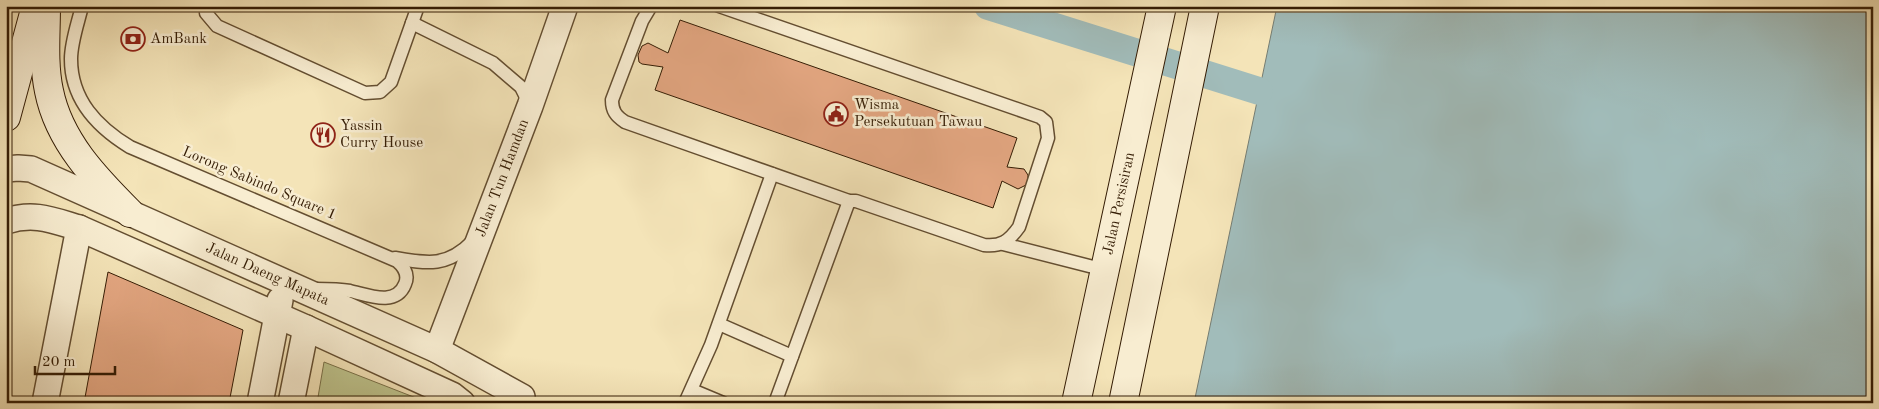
<svg xmlns="http://www.w3.org/2000/svg" width="1879" height="409" viewBox="0 0 1879 409" font-family="'Old Standard TT',serif">
	<style>
		.green { fill: #bec48d; stroke: #797048 }
		.water { fill: #a1bcba; stroke: #757c71 }
		.lines { fill: none; stroke-linecap: round; stroke-linejoin: round }
		.canal { stroke: #a1bcba; stroke-width: 28 }
		.building { fill: #e4a782; stroke: #341c04 }
		.lane-casing { stroke: #644e31; stroke-width: 15 }
		.street-casing { stroke: #644e31; stroke-width: 28 }
		.secondary-casing { stroke: #341c04; stroke-width: 30 }
		.lane { stroke: #f8edd1; stroke-width: 12 }
		.street { stroke: #f8edd1; stroke-width: 25 }
		.secondary { stroke: #f8edd1; stroke-width: 28 }
		.labels { text-anchor: middle; dominant-baseline: central; stroke-width: 5; stroke-linejoin: round; paint-order: stroke }
		.poi-label { font-size: 15px; fill: #341c04; stroke: #f8edd1; text-anchor: start }
		.street-label { font-size: 15px; fill: #341c04; stroke: #f8edd1 }
	</style>
	<rect width="100%" height="100%" fill="#f4e4b8"/>
	<filter id="stains"><feTurbulence type="fractalNoise" baseFrequency=".004" numOctaves="4"/><feColorMatrix values="0 0 0 0 .2 0 0 0 0 .09 0 0 0 0 .02 0 0 0 .5 -.17"/></filter>
	<radialGradient id="worn" r=".72"><stop offset=".6" stop-color="#630" stop-opacity="0"/><stop offset="1" stop-color="#630" stop-opacity=".3"/></radialGradient>
	<polygon class="green" points="324,362 429,403 317,403"/>
	<polygon class="water" points="1277,6 1873,6 1873,403 1194,403"/>
	<g class="lines">
		<polyline class="canal" points="988,6 1259,91"/>
	</g>
	<g class="building">
		<polygon points="680,20 1017,138 1007,167 1024,169 1028,175 1028,180 1026,185 1018,189 1002,181 993,208 655,90 663,67 642,64 639,62 638,55 642,46 648,43 668,53"/>
		<polygon points="108,272 243,330 229,403 84,403"/>
	</g>
	<g class="lines">
		<g class="lane-casing">
			<g id="lane">
				<path d="M82,6c-4,17 -11,36 -11,53 0,41 26,68 59,88l267,114c7,6 12,14 8,23 -9,23 -37,11 -55,7 -11,-2 -23,-2 -35,-2"/>
				<polyline points="206,6 206,13 217,26 365,93 380,92 391,82 418,6"/>
				<path d="M651,6l-9,15 -30,79c0,11 4,16 13,22l224,79h7l128,44c17,2 25,-4 35,-18l29,-89 -2,-16 -6,-5 -321,-111"/>
				<polyline points="412,23 493,63 521,87 530,105"/>
				<polyline points="1003,244 1105,270"/>
				<path d="M395,258c33,6 53,9 78,-17"/>
				<polyline points="719,324 792,356"/>
				<polyline points="692,390 723,403"/>
				<polyline points="685,403 711,345 772,174"/>
				<polyline points="775,403 849,201"/>
			</g>
		</g>
		<g class="street-casing">
			<g id="street">
				<path id="s1" d="M6,169l12,-1 13,1 406,181 85,47"/>
				<path d="M6,221c28,-9 46,-1 73,7l227,100 146,67 10,8"/>
				<path id="s2" d="M437,350l93,-244 35,-100"/>
				<polyline points="45,403 79,228"/>
				<polyline points="260,403 280,300"/>
				<polyline points="291,403 306,328"/>
			</g>
		</g>
		<g class="secondary-casing">
			<g id="secondary">
				<path d="M46,6c0,28 -3,57 3,85 10,50 46,87 81,122"/>
				<polyline points="6,117 36,6"/>
				<path id="s3" d="M1076,403l86,-397"/>
				<polyline points="1123,403 1205,6"/>
			</g>
		</g>
		<use href="#lane" class="lane"/>
		<use href="#street" class="street"/>
		<use href="#secondary" class="secondary"/>
	</g>
	<defs>
		<g id="bank-ring" transform="scale(1.25)"><circle r="9.5" fill="#f8edd1" stroke="#8f2418" stroke-width="1.5"/><path d="M-6-4H6V4H-6ZM0-2.3a2.3 2.3 0 1 0 0 4.6a2.3 2.3 0 1 0 0-4.6Z" fill="#8f2418"/></g>
		<g id="civic-ring" transform="scale(1.25)"><circle r="9.5" fill="#f8edd1" stroke="#8f2418" stroke-width="1.5"/><path d="M-.6-6.5H3V-4.5H.6V-3L4-1V1h2V6H-6V1h2V-1L-.6-3ZM-1.2 2.5V6h2.4V2.5Z" fill="#8f2418"/></g>
		<g id="restaurant-ring" transform="scale(1.25)"><circle r="9.5" fill="#f8edd1" stroke="#8f2418" stroke-width="1.5"/><path d="M-5-6h1v4h1v-4h1v4h1v-4h1v5L-1.5 .5V6h-2V.5L-5-1ZM5-6V6H3V1.5H1.5Q1.5-4 5-6Z" fill="#8f2418"/></g>
	</defs>
	<g fill-rule="evenodd">
		<use href="#bank-ring" x="133" y="39"/>
		<use href="#civic-ring" x="836" y="114"/>
		<use href="#restaurant-ring" x="323" y="135"/>
	</g>
	<g class="labels">
		<g class="poi-label">
			<text x="150" y="39">AmBank</text>
			<text x="854" y="105">Wisma<tspan x="854" dy="17">Persekutuan Tawau</tspan></text>
			<text x="340" y="126">Yassin<tspan x="340" dy="17">Curry House</tspan></text>
		</g>
		<g class="street-label">
			<text stroke="none"><textPath href="#s2" startOffset="184">Jalan Tun Hamdan</textPath></text>
			<text transform="translate(259 184) rotate(23)">Lorong Sabindo Square 1</text>
			<text stroke="none"><textPath href="#s3" startOffset="204">Jalan Persisiran</textPath></text>
			<text stroke="none"><textPath href="#s1" startOffset="284">Jalan Daeng Mapata</textPath></text>
		</g>
	</g>
	<rect width="1879" height="409" fill="none" stroke="#f4e4b8" stroke-width="25"/>
	<rect x="8" y="8" width="1864" height="394" fill="none" stroke="#341c04" stroke-width="2.5"/>
	<rect x="12" y="12" width="1854" height="384" fill="none" stroke="#341c04"/>
	<path d="M35 366v8h80v-8" fill="none" stroke="#341c04" stroke-width="2.5"/>
	<text x="42" y="366" font-size="15" fill="#341c04" stroke="#f8edd1" stroke-width="4" paint-order="stroke">20 m</text>
	<rect width="100%" height="100%" filter="url(#stains)"/>
	<rect width="100%" height="100%" fill="url(#worn)"/>
</svg>
